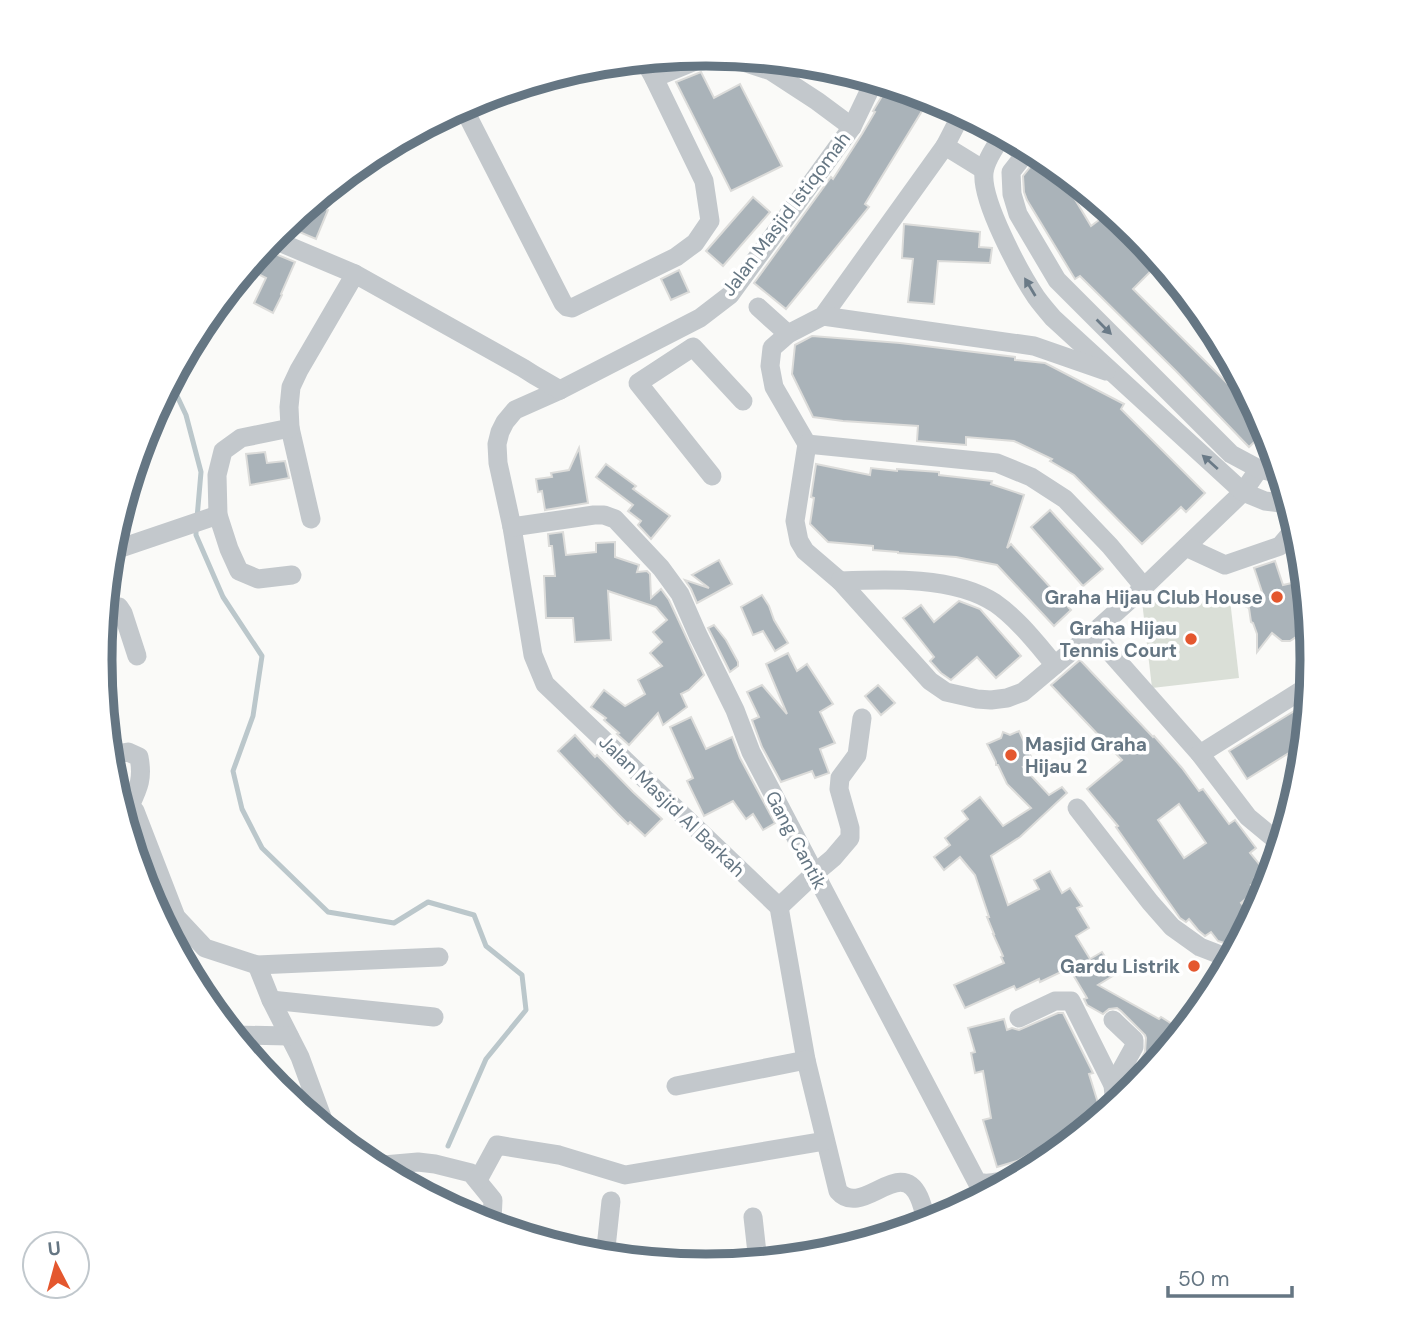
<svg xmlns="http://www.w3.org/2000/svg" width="1413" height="1321" viewBox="0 0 1413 1321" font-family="'DM Sans',sans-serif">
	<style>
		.green { fill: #dadfd7 }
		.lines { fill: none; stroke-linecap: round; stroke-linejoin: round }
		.stream { stroke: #bbc7cb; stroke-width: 5 }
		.building { fill: #aab3b9; stroke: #dcdcda; stroke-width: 2; fill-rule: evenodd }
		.minor { stroke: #c3c8cc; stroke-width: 19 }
		.oneway { fill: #6a7a87 }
		.poi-dot { fill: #e4572e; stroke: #fff; stroke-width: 2.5 }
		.labels { text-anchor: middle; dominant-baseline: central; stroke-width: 7; stroke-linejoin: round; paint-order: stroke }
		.street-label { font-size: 19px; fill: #657683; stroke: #fff }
		.poi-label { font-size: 19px; font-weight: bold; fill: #657683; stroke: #fff; text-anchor: end }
		.rim { fill: none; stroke: #657683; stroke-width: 9 }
	</style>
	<rect width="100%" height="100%" fill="#fafaf8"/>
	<polygon class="green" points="1229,591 1239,678 1152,688 1142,601"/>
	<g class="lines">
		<g class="stream">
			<polyline points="171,383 186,415 201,472 197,518"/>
			<polyline points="196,528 196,535 223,597 262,656 253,716 233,771 242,809 262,848 328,912 394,923 428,902 474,915 486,946 522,975 526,1010 486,1059 448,1146"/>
			<polyline points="428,1196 431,1191"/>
		</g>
	</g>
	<g class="building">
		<polygon points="701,72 714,98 740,84 782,166 731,191 676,82"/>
		<polygon points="887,88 922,111 865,204 869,207 786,309 754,283 831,177 833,179 862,134 875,112 873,111 876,106"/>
		<polygon points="1045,158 1055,166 1091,226 1103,217 1106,220 1113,214 1136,232 1160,262 1133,289 1227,383 1237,374 1253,403 1249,406 1261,418 1267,430 1249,447 1176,371 1080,276 1075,279 1027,200 1024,192 1023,176 1031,166"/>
		<polygon points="753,197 770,212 723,266 706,251"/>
		<polygon points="312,203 328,210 316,239 285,226"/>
		<polygon points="904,224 980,232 979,247 992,248 990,263 938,261 934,304 908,302 913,259 902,258"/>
		<polygon points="268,251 295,262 281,294 282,295 273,313 254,303 266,278 258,274"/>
		<polygon points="679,270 689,292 671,300 661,279"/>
		<polygon points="812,336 900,343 1015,357 1015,360 1045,363 1124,404 1121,409 1205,493 1186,512 1181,507 1142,544 1074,475 1050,461 1052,459 1014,441 966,437 966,445 917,441 918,426 843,421 813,417 792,374 795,345"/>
		<polygon points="579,448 588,503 545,510 542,491 538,492 536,479 552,477 551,473 569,470"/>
		<polygon points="265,452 267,463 285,461 289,478 250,485 246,454"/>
		<polygon points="606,464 636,486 633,489 670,516 651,539 638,525 641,521 628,511 633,505 596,477"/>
		<polygon points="816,464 870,475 871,468 897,471 897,469 939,472 939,475 992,481 991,484 1024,495 1007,548 1011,544 1071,610 1054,626 997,565 956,557 898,553 898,552 873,550 873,546 828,542 810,524 814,498 811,497"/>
		<polygon points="1050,510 1103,569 1083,586 1031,527"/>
		<polygon points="563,532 566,555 596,552 596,543 615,542 615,557 639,565 637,572 647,571 650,574 651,598 661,589 669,600 704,675 689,690 681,694 687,707 663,725 658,713 629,745 617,734 619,733 604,720 606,718 591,707 604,690 625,706 645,694 638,680 662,666 650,653 662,642 653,632 667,620 656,607 608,591 611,640 575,642 573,618 546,618 544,576 555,576 552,546 549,546 548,534"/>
		<polygon points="719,560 732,584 697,603 691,589 685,580 709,588 692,575"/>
		<polygon points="1275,561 1283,585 1305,580 1309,627 1299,630 1296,637 1290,641 1282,641 1272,633 1257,652 1257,634 1253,623 1251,622 1249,608 1237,602 1262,592 1254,568"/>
		<polygon points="762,595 769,606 774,620 788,643 775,651 763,631 753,635 741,607"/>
		<polygon points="959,601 980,609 1021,656 996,678 977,657 951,680 941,673 930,661 934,657 903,618 921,605 934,622"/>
		<polygon points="714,625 726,640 738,662 738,666 730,672 708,628"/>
		<polygon points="788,653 797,671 807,664 833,704 820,712 835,743 820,749 829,773 815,778 812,771 781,782 762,747 752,720 759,717 747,692 762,685 787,714 766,664"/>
		<path d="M1080,660l73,77 1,-1 28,32 17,23 4,-2 26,35 6,-4 21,28 -6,5 15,18 -10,7 2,3 -6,4 4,6 -14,12 12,15 -5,10 -21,16 -9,-3 -7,-9 -6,4 -7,-6 -9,-11 -3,3 -6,-4 -64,-91 2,-1 -31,-37 35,-29 -71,-75zM1179,804l27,39 -22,15 -26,-38z"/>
		<polygon points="878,685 895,703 881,715 865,696"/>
		<polygon points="1309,702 1305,743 1247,779 1229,751"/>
		<polygon points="691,717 706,749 732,737 740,758 775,823 763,830 753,814 746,819 733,801 704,816 687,781 693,778 670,727"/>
		<polygon points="1019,731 1034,763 1023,767 1049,795 1062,787 1067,793 1020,837 991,856 1008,905 1039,889 1034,880 1050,871 1062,893 1070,888 1082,906 1077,908 1089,928 1076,936 1090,959 1102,952 1116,974 1098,985 1159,1019 1161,1017 1183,1031 1142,1081 1132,1075 1145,1052 1146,1038 1145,1035 1121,1011 1117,1008 1109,1009 1103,1014 1087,1005 1084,999 1087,998 1069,968 1040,982 1039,979 1016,990 1014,986 965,1008 954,985 1004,963 1001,957 1003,956 993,934 994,934 987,917 989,917 975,875 960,857 944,870 934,857 950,845 945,838 968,819 962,811 980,797 1003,826 1031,808 1007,784 998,765 996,765 996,762 987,744 1001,738 1003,732 1010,735"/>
		<polygon points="575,735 595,757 597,755 633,792 662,819 645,836 630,822 628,824 617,813 558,751"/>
		<polygon points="1058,1013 1063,1013 1093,1073 1089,1074 1102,1116 1097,1121 1083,1125 1085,1130 1081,1133 1054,1140 1017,1161 997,1167 983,1120 991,1118 983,1071 975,1073 971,1053 975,1052 968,1028 1004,1019 1007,1030 1012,1028 1019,1030"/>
	</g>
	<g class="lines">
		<g class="minor">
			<polyline points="725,56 771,71 817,101 852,127"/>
			<polyline points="654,78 710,55"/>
			<path d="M874,81l-22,46 -122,168 -30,23 -140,72 -45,20 -10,12 -5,10 -3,12 1,19 14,64 21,128 12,29 234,223 27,153 32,131c24,28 62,-36 81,6 4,9 6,19 8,27"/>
			<polyline points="463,107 563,303 567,307 572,308 676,257 695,243 710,221 704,181 654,78 644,60"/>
			<polyline points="962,113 945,146 823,316 788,334 772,348 770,366 774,387 807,444 795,521 799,541 805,551 840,581 930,681 946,692 977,699 991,700 1007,698 1023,692 1093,633 1144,587 1243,492 1259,469"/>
			<polyline points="974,119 1002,136 1024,155"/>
			<path d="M1003,135c-7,10 -18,26 -19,38 -3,28 36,100 52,124 5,7 11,14 17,21l190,174 22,9 24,3"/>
			<polyline points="945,146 984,170"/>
			<polyline points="1029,149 1011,172 1012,194 1018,214 1057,280 1231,454 1259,469 1280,474"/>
			<polyline points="272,239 355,274"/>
			<polyline points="758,307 788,334"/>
			<polyline points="823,316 1034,346 1106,371"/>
			<polyline points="290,428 311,519"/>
			<polyline points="807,444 997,463 1031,477 1065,499 1110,546 1144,587"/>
			<polyline points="712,476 638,383 693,347 743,401"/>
			<path d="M512,527l82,-12h10l11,4 46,49 19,26 18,41 37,75 16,42 226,430c25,7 62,-19 83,-31"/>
			<polyline points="1186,547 1225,565 1280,546 1296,527"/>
			<polyline points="112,551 218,515"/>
			<polyline points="292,575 258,579 239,571 229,549 218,515 217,475 223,451 241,438 290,428 289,407 291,387 299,370 355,274 523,368 534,375 560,390"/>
			<path d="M840,581c47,-2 114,-5 155,22 23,16 42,41 60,62"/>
			<polyline points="106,607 119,607 123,613 137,656"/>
			<polyline points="1093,633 1200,754 1248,817 1277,841 1282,842"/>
			<polyline points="1200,754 1310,685"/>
			<path d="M110,755l18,-3 11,5c4,21 0,30 -9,49"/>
			<polyline points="116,792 135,811 176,917 205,948 257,965 439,957"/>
			<polyline points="1077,808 1150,902 1172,927 1200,947 1231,959"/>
			<polyline points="779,907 814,874 833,858 850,838 850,828 839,789 840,778 857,755 862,718"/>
			<polyline points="257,965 271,1000 300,1057 326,1128"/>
			<polyline points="271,1000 434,1017"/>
			<polyline points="1019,1018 1055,1001 1071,1001 1113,1085 1115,1106"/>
			<polyline points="1113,1020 1134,1040 1134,1047 1113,1085"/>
			<polyline points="234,1035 289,1036"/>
			<polyline points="676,1086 806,1060"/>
			<polyline points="372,1166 418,1162 435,1164 471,1173 493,1200 492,1220 490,1225"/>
			<polyline points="478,1180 497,1145 559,1155 625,1175 825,1141"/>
			<polyline points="753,1217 758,1262"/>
			<polyline points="605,1257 611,1201"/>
		</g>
	</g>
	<defs><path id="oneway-solid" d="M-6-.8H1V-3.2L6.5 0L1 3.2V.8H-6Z" transform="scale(1.75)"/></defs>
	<g class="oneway">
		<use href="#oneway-solid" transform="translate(1030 287) rotate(-121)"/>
		<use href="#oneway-solid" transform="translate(1104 327) rotate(45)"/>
		<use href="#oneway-solid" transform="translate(1210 462) rotate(-138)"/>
	</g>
	<g class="poi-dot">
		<circle cx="1277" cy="597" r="7"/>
		<circle cx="1191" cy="639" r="7"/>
		<circle cx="1011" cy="755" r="7"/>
		<circle cx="1194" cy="966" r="7"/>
	</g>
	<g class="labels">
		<g class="street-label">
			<text transform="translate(786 214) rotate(-53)">Jalan Masjid Istiqomah</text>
			<text transform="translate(672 806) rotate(44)">Jalan Masjid Al Barkah</text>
			<text transform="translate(796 840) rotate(62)">Gang Cantik</text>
		</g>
		<g class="poi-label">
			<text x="1263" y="597">Graha Hijau Club House</text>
			<text x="1177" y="628">Graha Hijau<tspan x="1177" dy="22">Tennis Court</tspan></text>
			<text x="1025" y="744" text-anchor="start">Masjid Graha<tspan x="1025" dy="22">Hijau 2</tspan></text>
			<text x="1180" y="966">Gardu Listrik</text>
		</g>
	</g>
	<path d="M0 0H1413V1321H0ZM112 660a594 594 0 1 1 1188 0a594 594 0 1 1-1188 0Z" fill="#fff" fill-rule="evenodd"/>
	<path class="rim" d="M112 660a594 594 0 1 1 1188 0a594 594 0 1 1-1188 0Z"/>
	<g transform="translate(56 1265) rotate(354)"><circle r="33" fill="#ffffff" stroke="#c1c8cd" stroke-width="2"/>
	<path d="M0-5L12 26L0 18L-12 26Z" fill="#e4572e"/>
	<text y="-10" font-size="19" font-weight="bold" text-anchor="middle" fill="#657683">U</text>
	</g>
	<path d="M1168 1286v10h124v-10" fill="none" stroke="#657683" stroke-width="3.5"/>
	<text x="1178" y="1286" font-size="21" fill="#657683" stroke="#ffffff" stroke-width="5" paint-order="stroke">50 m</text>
</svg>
